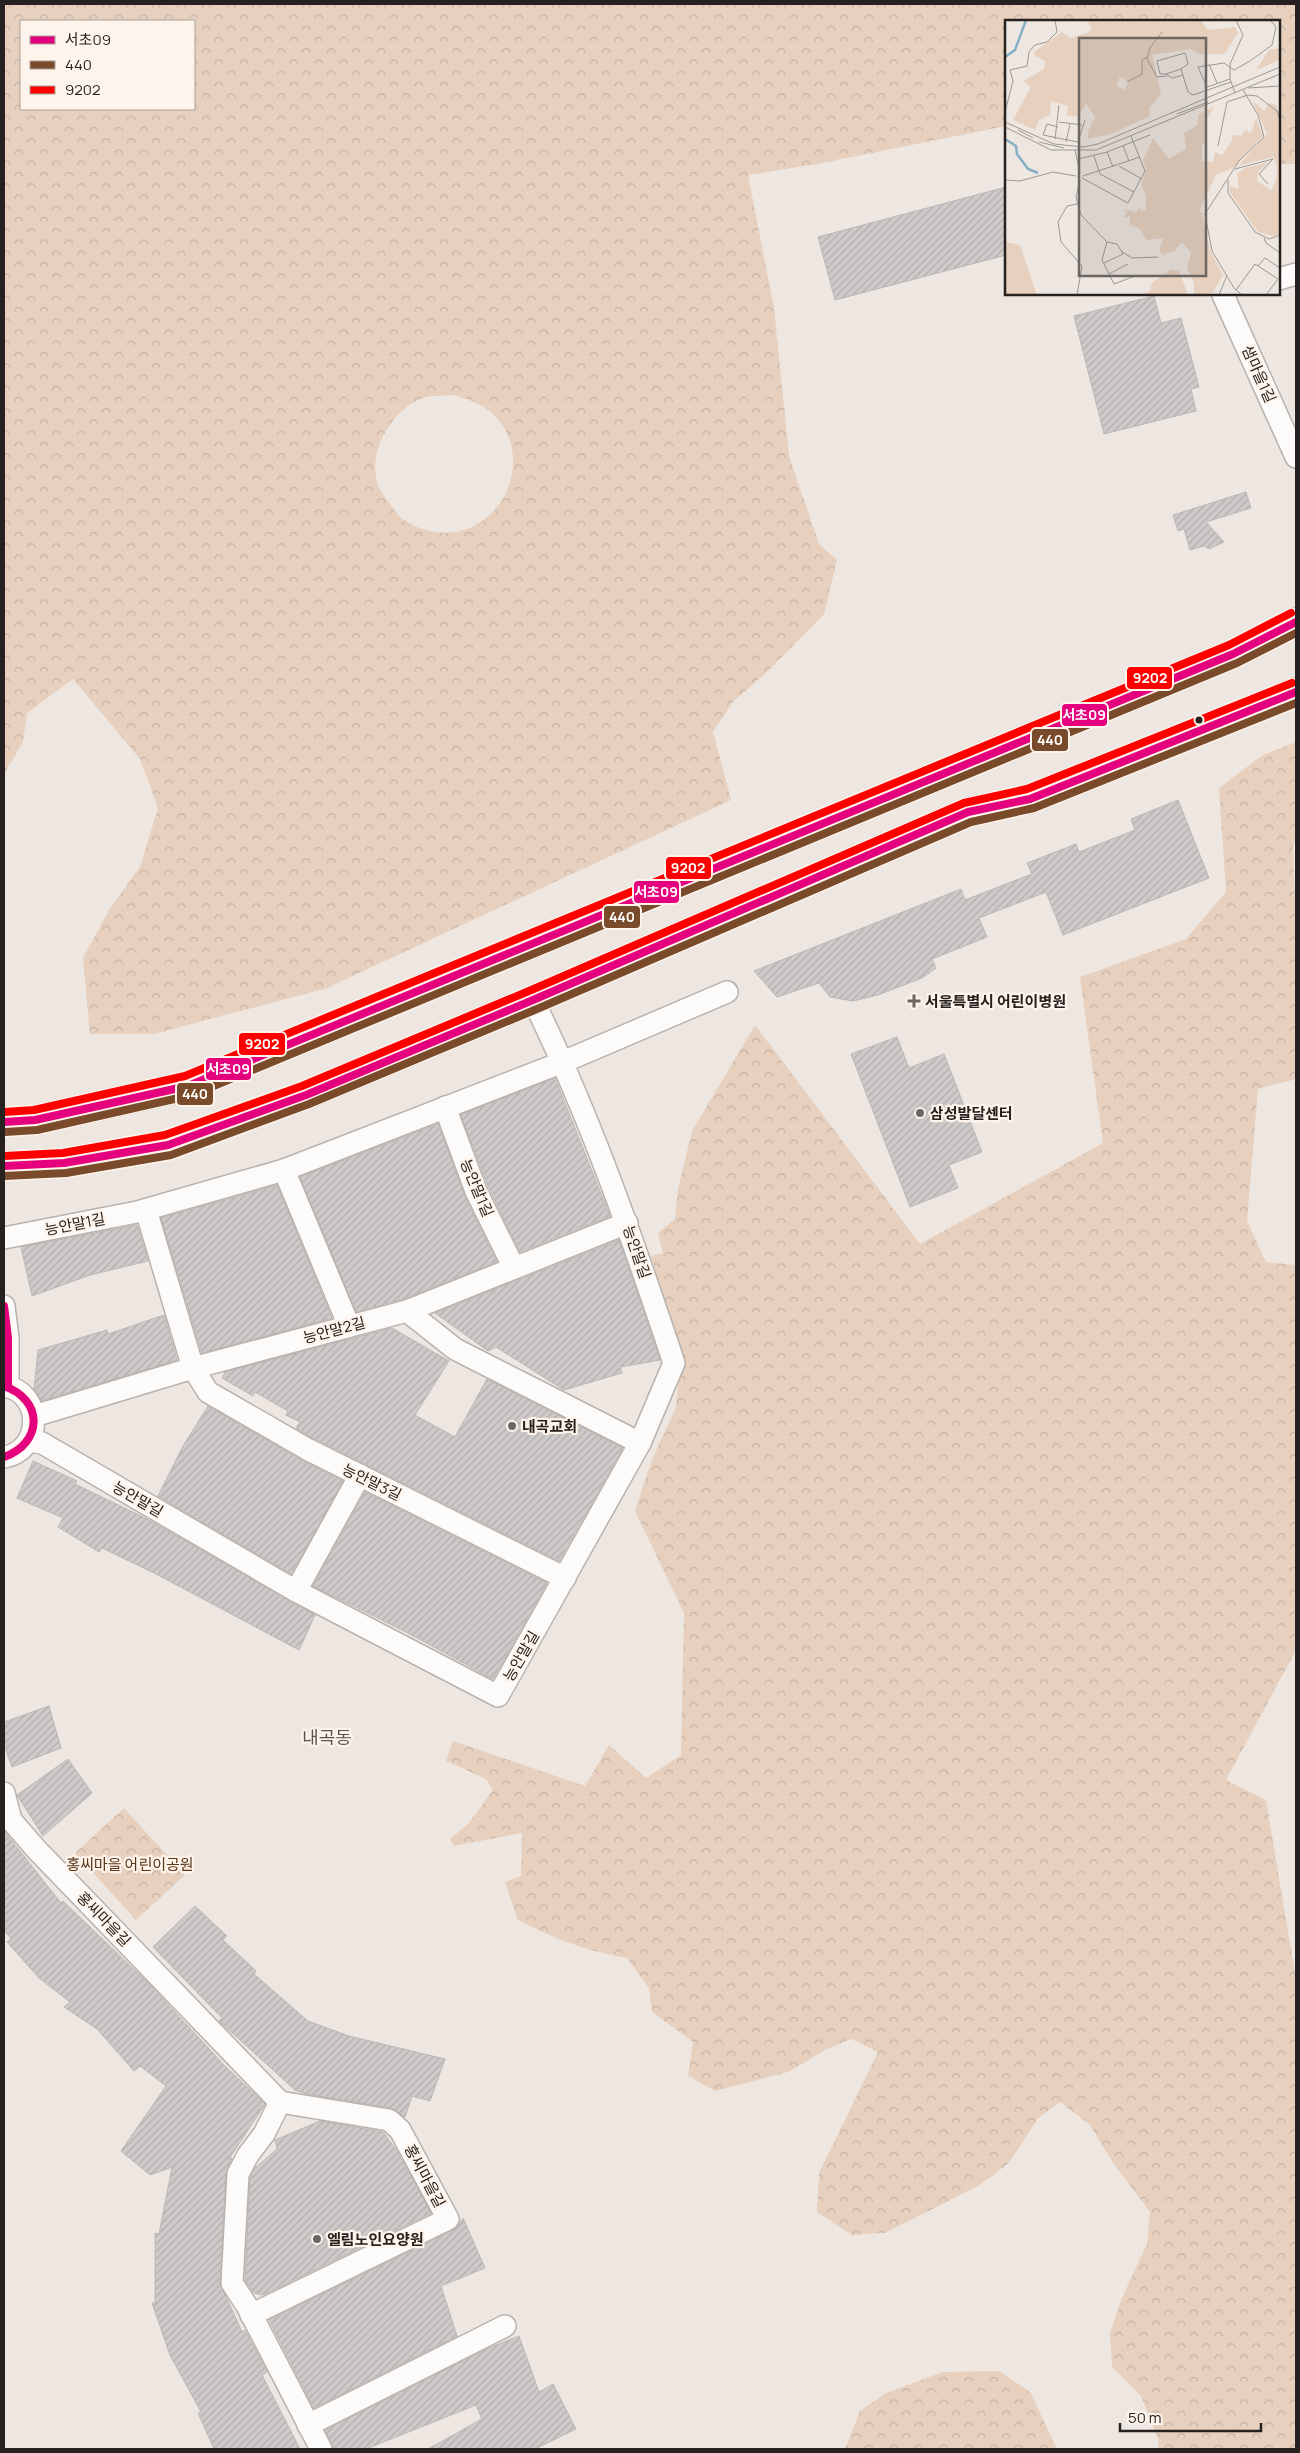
<svg xmlns="http://www.w3.org/2000/svg" width="1300" height="2453" viewBox="0 0 1300 2453" font-family="Manrope,'Noto Sans KR',sans-serif">
	<style>
		.forest { fill: url(#forest-crowns); fill-rule: evenodd }
		.building { fill: url(#building-hatch); stroke: #bbb7b7 }
		.lines { fill: none; stroke-linecap: round; stroke-linejoin: round }
		.minor-casing { stroke: #b8b2ae; stroke-width: 24 }
		.primary-casing { stroke: #b8b2ae; stroke-width: 30 }
		.minor { stroke: #fcfbfa; stroke-width: 21 }
		.primary { stroke: #fcfbfa; stroke-width: 28 }
		.bus-1-casing { stroke: #fef4ec; stroke-width: 11 }
		.bus-2-casing { stroke: #fef4ec; stroke-width: 11 }
		.bus-3-casing { stroke: #fef4ec; stroke-width: 11 }
		.bus-1 { stroke: #e5007d; stroke-width: 8 }
		.bus-2 { stroke: #7a4b2a; stroke-width: 8 }
		.bus-3 { stroke: #f00; stroke-width: 8 }
		.bus-dot { fill: #26211e; stroke: #fef4ec; stroke-width: 2 }
		.poi-dot { fill: #6c6662; stroke: #fef4ec; stroke-width: 2 }
		.labels { text-anchor: middle; dominant-baseline: central; stroke-width: 4.5; stroke-linejoin: round; paint-order: stroke }
		.street-label { font-size: 15px; fill: #26211e; stroke: #fef4ec }
		.poi-label { font-size: 15px; font-weight: bold; fill: #26211e; stroke: #fef4ec; text-anchor: start }
		.park-label { font-size: 15px; fill: #593616; stroke: #fef4ec }
		.quarter-label { font-size: 18px; fill: #5e534b; stroke: #fef4ec }
		.inset-river { fill: none; stroke: #84afc5; stroke-width: 2.5 }
		.inset-road { fill: none; stroke: #9e9893; stroke-width: 1 }
		.view { fill: #6c6662; fill-opacity: 0.15; stroke: #6c6662; stroke-width: 2.5 }
		.inset-edge { fill: none; stroke: #26211e; stroke-width: 2.5 }
		.line-badge { stroke: #fef4ec; stroke-width: 2 }
		.badge-label { font-size: 14px; text-anchor: middle; font-weight: bold; fill: #fff }
	</style>
	<defs>
		<pattern id="forest-crowns" width="20" height="18" patternUnits="userSpaceOnUse" patternTransform="scale(1.25)"><rect width="20" height="18" fill="#e7d0be"/><path d="M2 6a3 3 0 1 1 6 0M12 15a3 3 0 1 1 6 0" fill="none" stroke="#c6b2a3"/></pattern>
		<pattern id="building-hatch" width="6" height="6" patternUnits="userSpaceOnUse" patternTransform="scale(1.25)"><rect width="6" height="6" fill="#cecaca"/><path d="M-1 1l2-2M0 6l6-6M5 7l2-2" fill="none" stroke="#b1adad"/></pattern>
	</defs>
	<rect width="100%" height="100%" fill="#eee7e1"/>
	<g class="forest">
		<path d="M4,4h1292v160h-17v-143h-273v105l-189,38 -69,11 26,133 15,148 30,88 18,16 -13,54 -55,56 -36,32 -20,30 18,68 -404,188 -173,46h-64l-7,-76 27,-50 30,-41 18,-59 -18,-49 -67,-80 -46,34 -4,29 -19,32zM21,21h173v88h-173zM454,395c16,5 31,10 43,23 40,46 0,123 -61,114 -12,-2 -25,-6 -35,-14 -6,-6 -11,-15 -16,-21 -25,-32 2,-84 35,-98 9,-4 24,-3 34,-4z"/>
		<path d="M1296,742v93l-3,13 3,84v147l-38,10 -11,132 19,41 30,3v385l-70,130 40,20 30,179v470h-137l-1,-10 -17,-43 -29,-29 -2,-34 11,-33 26,-56 3,-32 -37,-49 -23,-38 -30,-23 -22,16 -29,45 -31,23 -93,47 -33,2 -35,-23 2,-39 59,-121 -27,-13 -24,10 -39,23 -73,19 -27,-15 5,-34 -41,-30 -3,-24 -22,-30c-41,-7 -72,-19 -109,-38l-13,-38 16,-6 1,-43 -68,13 -4,-7 18,-15 25,-34 -7,-11 -40,-18 7,-20 132,45 24,-41 37,33 35,-23 3,-142 -49,-102 16,-49 25,-55 5,-52 -30,-99 12,-3 -5,-20 17,-14 3,-30 14,-58 63,-106 165,219 183,-101 -23,-166 106,-38 40,-47 -7,-104 44,-33z"/>
		<polygon points="124,1808 185,1875 136,1920 75,1853"/>
		<polygon points="999,2371 1030,2392 1057,2449 845,2449 860,2411 886,2393 943,2372"/>
	</g>
	<g class="building">
		<polygon points="1006,187 1006,255 835,300 818,237"/>
		<polygon points="1154,296 1161,323 1181,318 1199,387 1191,389 1196,411 1104,434 1074,316"/>
		<polygon points="1246,492 1251,508 1206,522 1224,542 1209,549 1204,546 1190,550 1184,529 1178,531 1173,515"/>
		<polygon points="1178,800 1209,878 1063,935 1046,892 979,918 987,937 932,959 936,968 922,978 878,995 853,1001 830,997 819,983 777,997 754,971 961,889 965,900 1032,874 1027,863 1076,844 1079,852 1135,830 1131,819"/>
		<polygon points="897,1037 909,1068 944,1054 982,1152 949,1165 958,1188 910,1207 851,1054"/>
		<polygon points="555,1078 610,1216 520,1252 488,1186 461,1115"/>
		<polygon points="438,1124 465,1197 497,1262 403,1299 356,1312 300,1177"/>
		<polygon points="277,1185 332,1318 202,1353 161,1218"/>
		<polygon points="137,1225 148,1261 90,1275 32,1296 21,1247"/>
		<polygon points="619,1240 660,1360 620,1367 622,1373 564,1390 496,1347 488,1351 435,1313"/>
		<polygon points="164,1315 177,1360 41,1401 34,1389 38,1350 107,1330 108,1334"/>
		<polygon points="392,1328 449,1361 415,1415 455,1437 487,1379 623,1448 559,1561 313,1438 296,1428 300,1422 286,1415 288,1411 255,1392 253,1396 222,1378 225,1372"/>
		<polygon points="208,1406 301,1460 343,1481 291,1574 158,1496 183,1446"/>
		<polygon points="33,1461 77,1481 75,1484 147,1519 315,1615 299,1650 158,1575 102,1548 99,1552 58,1527 63,1518 17,1498"/>
		<polygon points="365,1492 547,1583 493,1679 406,1632 313,1586"/>
		<polygon points="49,1706 61,1748 12,1767 4,1744 4,1722"/>
		<polygon points="68,1759 92,1793 43,1836 17,1795"/>
		<polygon points="4,1831 61,1903 63,1901 149,1984 224,2065 265,2104 229,2159 232,2158 226,2173 220,2283 242,2332 245,2330 267,2372 262,2375 300,2449 214,2449 198,2413 201,2412 170,2355 152,2303 155,2303 155,2233 159,2234 172,2167 150,2175 121,2151 166,2086 140,2066 134,2071 97,2029 64,2007 70,2002 39,1978 7,1942 11,1939 4,1930"/>
		<polygon points="195,1906 227,1936 223,1940 256,1971 254,1974 308,2021 349,2036 445,2059 430,2101 412,2096 405,2117 391,2108 306,2094 295,2090 219,2021 222,2018 153,1947"/>
		<polygon points="320,2121 383,2132 397,2151 431,2213 263,2295 254,2293 245,2280 250,2177 255,2168 277,2149 275,2140"/>
		<polygon points="463,2218 485,2268 441,2286 457,2336 314,2408 269,2320 453,2230"/>
		<polygon points="519,2336 539,2392 553,2384 576,2429 535,2449 428,2449 482,2419 476,2405 366,2449 333,2449 325,2430 489,2348"/>
	</g>
	<g class="lines">
		<g class="minor-casing">
			<g id="minor">
				<polyline points="1279,279 1296,274"/>
				<polyline points="1226,294 1223,295 1296,457"/>
				<polyline points="445,1107 476,1191 514,1268"/>
				<polyline points="284,1170 349,1326"/>
				<polyline points="146,1210 193,1368 208,1392 307,1449 565,1578"/>
				<polyline points="4,1238 137,1212 284,1170 563,1062 727,992"/>
				<polyline points="4,1306 8,1338 8,1387"/>
				<polyline points="407,1311 455,1349 640,1443"/>
				<path d="M4,1386c40,6 39,65 0,71"/>
				<polyline points="34,1416 193,1368 407,1311 627,1223"/>
				<path d="M29,1441l13,2 254,148 202,105 142,-253 34,-80c-41,-123 -83,-245 -141,-363"/>
				<polyline points="296,1591 360,1475"/>
				<polyline points="4,1793 11,1820 36,1849 280,2102 264,2134 248,2155 238,2174 232,2283 247,2306 321,2449"/>
				<polyline points="251,2315 448,2219 400,2130 389,2120 280,2102"/>
				<polyline points="308,2425 505,2326"/>
			</g>
		</g>
		<g class="primary-casing">
			<g id="primary">
				<polyline points="4,1122 35,1120 188,1086 1233,654 1296,622"/>
				<polyline points="4,1166 64,1163 168,1145 306,1095 533,1000 968,812 1030,799 1296,692"/>
			</g>
		</g>
		<use href="#minor" class="minor"/>
		<use href="#primary" class="primary"/>
		<g class="bus-1-casing">
			<g id="bus-1">
				<polyline points="4,1122 35,1120 188,1086 1233,654 1296,622"/>
				<polyline points="4,1166 64,1163 168,1145 306,1095 533,1000 968,812 1030,799 1296,692"/>
				<polyline points="4,1306 8,1338 8,1387"/>
				<path d="M4,1386c40,14 39,57 0,71"/>
			</g>
		</g>
		<g class="bus-2-casing">
			<g id="bus-2">
				<polyline points="5,1132 37,1130 192,1095 1237,663 1296,633"/>
				<polyline points="4,1176 66,1173 171,1155 309,1104 537,1009 971,822 1034,808 1296,703"/>
			</g>
		</g>
		<g class="bus-3-casing">
			<g id="bus-3">
				<polyline points="4,1112 34,1110 185,1076 1229,645 1291,613"/>
				<polyline points="4,1156 63,1153 165,1135 302,1086 529,991 964,803 1027,789 1292,683"/>
			</g>
		</g>
		<use href="#bus-1" class="bus-1"/>
		<use href="#bus-2" class="bus-2"/>
		<use href="#bus-3" class="bus-3"/>
	</g>
	<circle class="bus-dot" cx="1199" cy="720" r="4.5"/>
	<g class="poi-dot">
		<path d="M911.5 993.5h5v5h5v5h-5v5h-5v-5h-5v-5h5z"/>
		<circle cx="920" cy="1113" r="5"/>
		<circle cx="512" cy="1426" r="5"/>
		<circle cx="317" cy="2239" r="5"/>
	</g>
	<g class="labels">
		<g class="street-label">
			<text transform="translate(1259 374) rotate(66)">샘마을1길</text>
			<text transform="translate(477 1188) rotate(67)">능안말1길</text>
			<text transform="translate(75 1224) rotate(-11)">능안말1길</text>
			<text transform="translate(637 1252) rotate(71)">능안말길</text>
			<text transform="translate(334 1330) rotate(-15)">능안말2길</text>
			<text transform="translate(372 1482) rotate(26)">능안말3길</text>
			<text transform="translate(138 1499) rotate(30)">능안말길</text>
			<text transform="translate(521 1656) rotate(-60)">능안말길</text>
			<text transform="translate(104 1919) rotate(46)">홍씨마을길</text>
			<text transform="translate(425 2176) rotate(62)">홍씨마을길</text>
		</g>
		<g class="poi-label">
			<text x="925" y="1001">서울특별시 어린이병원</text>
			<text x="930" y="1113">삼성발달센터</text>
			<text x="522" y="1426">내곡교회</text>
			<text x="327" y="2239">엘림노인요양원</text>
		</g>
		<g class="park-label">
			<text x="130" y="1864">홍씨마을 어린이공원</text>
		</g>
		<g class="quarter-label">
			<text x="327" y="1737">내곡동</text>
		</g>
	</g>
	<g transform="translate(1005 20)">
		<rect width="275" height="275" fill="#eee7e1"/>
		<path d="M81,0h115l7,10 27,-3 3,6 -14,21h-24l-9,-5 -39,6 9,38 -12,16 1,7 -39,18 -23,5v-8l7,-14 -9,-13 -8,13 -11,-2 1,-9 -17,-5 -1,14 -11,5 -4,10 -22,-10 18,-33 -8,-6 21,-12 1,-8 -10,-5 -1,-4 28,-20 8,6 17,-5 5,-5zM115,57l9,5 -5,8 -8,-5zM275,28v12l-24,10 13,-20zM247,80l12,11 5,-8 7,2 4,10v119l-6,2 -16,-4 -28,-39 -1,-7 10,3 -2,-15 8,-6 24,-6 -11,9 -1,10 14,9 5,-10 1,-15 -4,-8 -35,9 29,-32zM210,86l-10,15 1,22 -4,1v17l11,1 2,-10 7,3 10,-14v-6l9,1 5,-7 3,4 3,-2 4,-14 7,19 -30,32 -17,7 -17,36 3,2 8,37 13,25 -10,18 -19,2v-12l-7,-15 4,-15 -6,-8 -3,-2 -8,8 -12,4 -3,-6 5,-11 -18,2 -6,-11 -10,-4v-9l-7,2 4,-6 -4,-3 13,3 3,-4 3,3 4,-2v-14l-5,-10 5,-15 -3,-10 10,-22 16,21 17,-10 -2,-16 14,-8v-10zM0,222l15,3 17,50h-32zM166,249l8,2 9,24 -45,-1 7,-3 2,-8z" fill="#e7d0be" fill-rule="evenodd"/>
		<path class="inset-river" d="M0,37l10,-7 11,-30M0,119l11,7 1,8 11,15 10,4"/>
		<path class="inset-road" d="M157,12l-12,16 -3,11 10,18 10,-1M204,44l8,19M161,54h-6l-3,-13 28,-8 3,11 -7,5M178,55l-11,3 -6,-4 15,-5 7,23 5,3 38,-13M225,59l-23,8 -9,-20 26,-4 10,7 16,-9 22,-16 4,-18 -6,-7M122,62l15,-8v-14l5,-3M243,68l32,-2M230,73l-5,-14v-15l13,-29 -7,-15M0,92l8,-31 -3,-11 17,-4 2,-14 6,-7 12,-3 10,-10 -2,-12M172,94l31,-12M0,102l49,22 29,3 15,-3 182,-77M54,102l23,3M0,107l46,23h45l184,-76M13,110l15,8M38,115l35,7 7,-22M38,115l4,-11 11,3M50,119l4,-34M34,122l25,6M61,122l4,-18M118,126l6,15M213,126l9,-44 21,-7 9,1 20,15 3,9M70,130l5,23M102,132l6,15M89,136l6,18 34,18M73,139l29,-7 43,-17M114,146l23,13M230,149l38,-10 -14,15 9,10M78,156l57,-19M77,158l46,25 17,-32 -14,-35M0,160l15,1 33,-9 23,4M75,160l-4,17 5,18 26,27 -5,18 12,24 21,-8M223,160v13l27,39 14,7 11,-4M259,218l2,5 14,10M116,231l11,7 26,-1M99,243l19,-9 -6,-10 -10,-2M253,246l7,-8 15,10M104,254l19,-10M231,270l19,-26 23,15 -12,16M72,275l5,-29 -21,-24 -3,-20 9,-16 10,-2M214,275l8,-20M237,275l-8,-7 -22,-37 -7,-37 34,-53 25,-24 -6,-22 -15,-25"/>
		<path class="view" d="M74,18h127v238h-127z"/>
		<rect width="275" height="275" class="inset-edge"/>
	</g>
	<g class="line-badge">
		<rect x="1126" y="666" width="47" height="24" rx="5" fill="#f00"/>
		<rect x="1061" y="703" width="47" height="24" rx="5" fill="#e5007d"/>
		<rect x="1031" y="728" width="38" height="24" rx="5" fill="#7a4b2a"/>
		<rect x="665" y="856" width="47" height="24" rx="5" fill="#f00"/>
		<rect x="633" y="880" width="47" height="24" rx="5" fill="#e5007d"/>
		<rect x="603" y="905" width="38" height="24" rx="5" fill="#7a4b2a"/>
		<rect x="238" y="1032" width="48" height="24" rx="5" fill="#f00"/>
		<rect x="205" y="1057" width="47" height="24" rx="5" fill="#e5007d"/>
		<rect x="176" y="1082" width="38" height="24" rx="5" fill="#7a4b2a"/>
	</g>
	<g class="badge-label">
		<text x="1150" y="683">9202</text>
		<text x="1084" y="720">서초09</text>
		<text x="1050" y="745">440</text>
		<text x="688" y="873">9202</text>
		<text x="656" y="897">서초09</text>
		<text x="622" y="922">440</text>
		<text x="262" y="1049">9202</text>
		<text x="228" y="1074">서초09</text>
		<text x="195" y="1099">440</text>
	</g>
	<rect width="1300" height="2453" fill="none" stroke="#26211e" stroke-width="10"/>
	<rect x="20" y="20" width="175" height="90" fill="#fef4ec" stroke="#a8a09a"/>
	<rect x="30" y="36" width="25" height="8" fill="#e5007d" stroke="#a8a09a"/>
	<text x="65" y="45" font-size="15" fill="#26211e">서초09</text>
	<rect x="30" y="61" width="25" height="8" fill="#7a4b2a" stroke="#a8a09a"/>
	<text x="65" y="70" font-size="15" fill="#26211e">440</text>
	<rect x="30" y="86" width="25" height="8" fill="#ff0000" stroke="#a8a09a"/>
	<text x="65" y="95" font-size="15" fill="#26211e">9202</text>
	<path d="M1120 2423v8h141v-8" fill="none" stroke="#26211e" stroke-width="2.5"/>
	<text x="1128" y="2423" font-size="15" fill="#26211e" stroke="#fef4ec" stroke-width="4" paint-order="stroke">50 m</text>
</svg>
